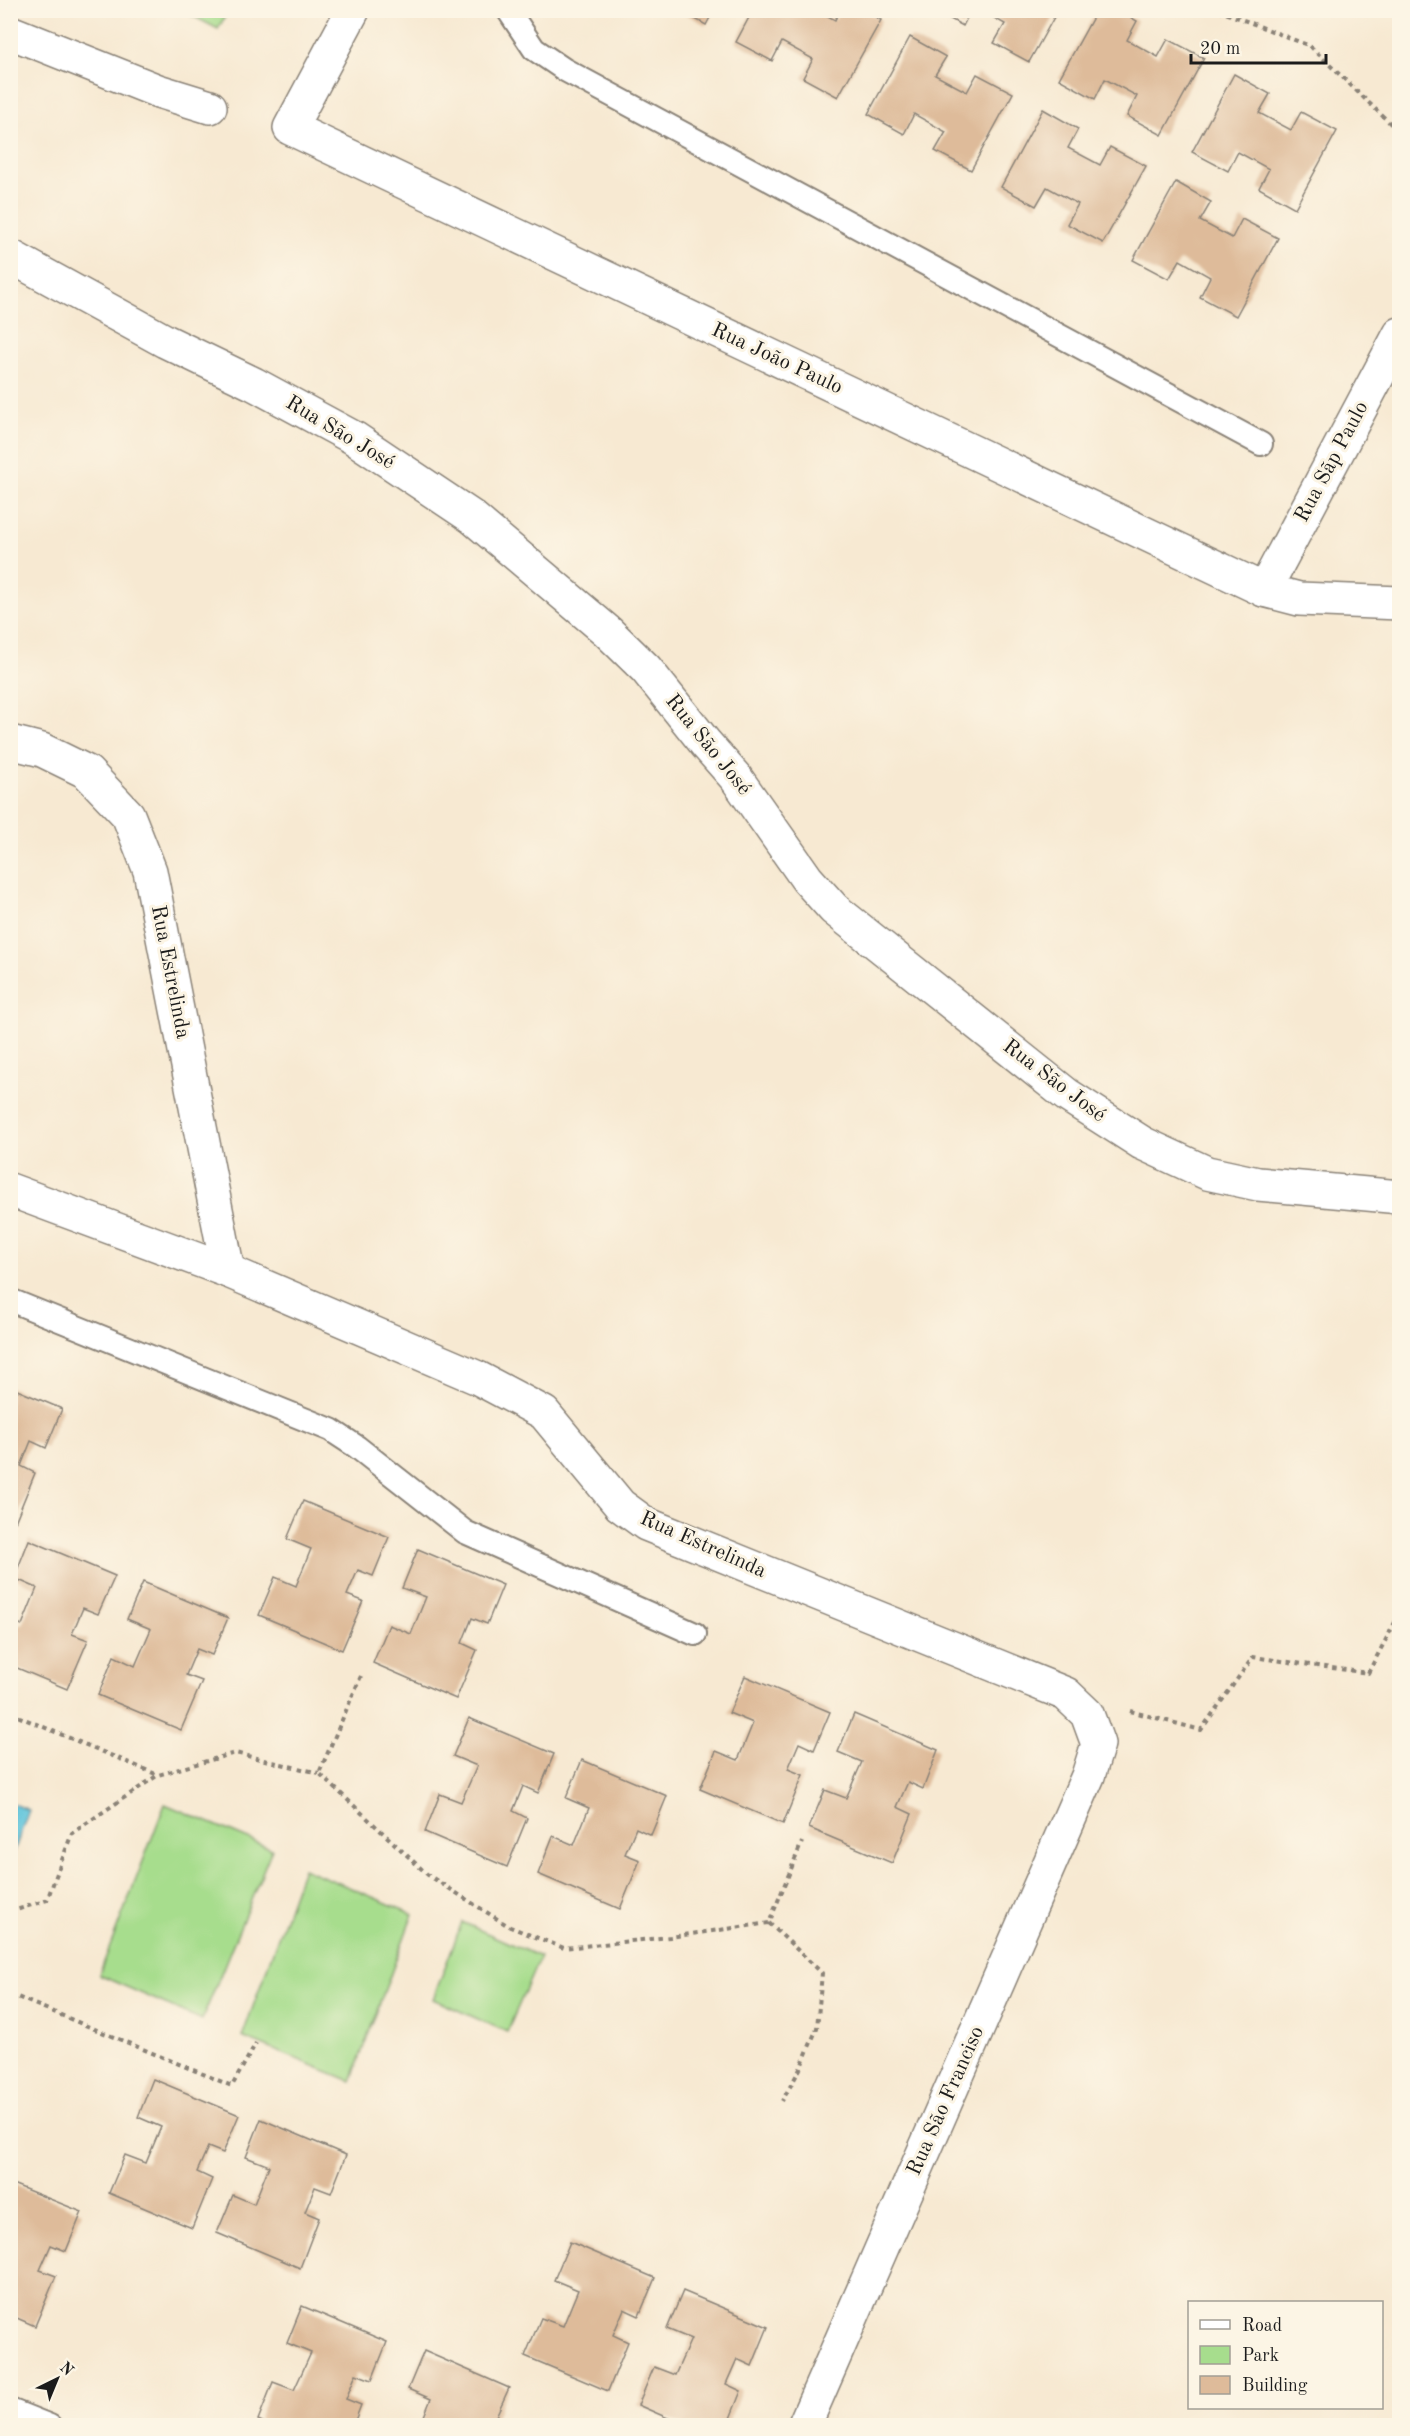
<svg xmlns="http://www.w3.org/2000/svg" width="1410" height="2436" viewBox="0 0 1410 2436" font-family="'Old Standard TT',serif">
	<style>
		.green { fill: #a7dd8d; stroke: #627c54; stroke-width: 1.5 }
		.water { fill: #5ec4db; stroke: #3d707c; stroke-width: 1.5 }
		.building { fill: #debb9a }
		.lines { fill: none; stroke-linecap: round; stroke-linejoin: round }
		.service-casing { stroke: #8a8277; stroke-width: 26 }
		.minor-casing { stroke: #8a8277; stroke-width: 36 }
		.path { stroke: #8a8277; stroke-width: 4; stroke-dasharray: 4.5 4.5; stroke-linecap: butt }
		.service { stroke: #fff; stroke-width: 22 }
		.minor { stroke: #fff; stroke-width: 33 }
		.labels { text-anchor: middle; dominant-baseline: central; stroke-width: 6; stroke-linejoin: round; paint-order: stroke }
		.street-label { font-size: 21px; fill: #1c1c1c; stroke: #fcf5e5 }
	</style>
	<rect width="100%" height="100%" fill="#fcf5e5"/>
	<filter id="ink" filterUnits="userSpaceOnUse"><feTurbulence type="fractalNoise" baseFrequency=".0167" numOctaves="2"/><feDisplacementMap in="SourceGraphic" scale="12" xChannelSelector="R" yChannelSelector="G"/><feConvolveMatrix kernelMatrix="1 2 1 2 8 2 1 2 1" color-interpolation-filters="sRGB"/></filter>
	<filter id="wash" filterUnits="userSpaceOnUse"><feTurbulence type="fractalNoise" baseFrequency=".008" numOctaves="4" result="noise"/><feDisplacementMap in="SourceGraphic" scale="24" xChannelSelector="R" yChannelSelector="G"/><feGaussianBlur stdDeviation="1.35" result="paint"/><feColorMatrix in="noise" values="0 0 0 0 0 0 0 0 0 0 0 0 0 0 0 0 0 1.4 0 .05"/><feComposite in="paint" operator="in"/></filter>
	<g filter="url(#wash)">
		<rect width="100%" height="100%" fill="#f7e9d2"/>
		<g class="green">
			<polygon points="183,11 228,11 218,29"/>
			<polygon points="165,1804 272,1849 202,2020 99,1975"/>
			<polygon points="303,1868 413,1914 351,2081 242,2037"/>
			<polygon points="462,1922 540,1957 507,2032 433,1999"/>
		</g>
		<polygon class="water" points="11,1803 29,1810 11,1860"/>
		<g id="blocks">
			<g class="building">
				<polygon points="679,10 714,10 706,25"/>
				<polygon points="753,10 817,10 835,20 840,10 863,10 881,20 838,97 803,78 813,59 782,42 772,61 736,42"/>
				<polygon points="934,10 971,10 963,26"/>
				<polygon points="980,10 1058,10 1029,62 994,43 1005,24"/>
				<polygon points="1097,10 1118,10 1137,21 1127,40 1158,57 1168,39 1204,58 1162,135 1127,116 1137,96 1105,79 1095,99 1059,79"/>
				<polygon points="910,37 946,57 935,75 967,92 977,74 1013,93 971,170 935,151 946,132 914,114 904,134 868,114"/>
				<polygon points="1234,74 1270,94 1259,113 1291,130 1301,112 1337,131 1295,208 1259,188 1269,169 1238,152 1228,171 1192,152"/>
				<polygon points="1043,109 1078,129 1068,148 1100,165 1110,147 1146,166 1103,243 1067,224 1078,204 1047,187 1036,206 1001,187"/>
				<polygon points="1176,182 1211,202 1200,221 1232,238 1242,219 1278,238 1236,316 1200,297 1210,277 1180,260 1169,279 1133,260"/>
				<polygon points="10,1387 62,1409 46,1448 31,1441 21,1466 35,1473 15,1522 10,1520"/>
				<polygon points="303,1501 389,1537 373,1576 358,1570 347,1595 363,1601 342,1650 259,1615 275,1577 296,1586 311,1549 287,1539"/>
				<polygon points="29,1540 115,1576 98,1614 83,1608 72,1634 88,1640 67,1689 10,1665 10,1620 22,1625 37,1588 14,1578"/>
				<polygon points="418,1549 503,1585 487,1624 472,1618 462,1643 477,1650 456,1699 373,1663 389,1625 411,1634 426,1597 402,1588"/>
				<polygon points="143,1582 228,1618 212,1655 197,1649 186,1675 202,1681 181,1730 98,1695 114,1656 135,1666 151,1629 127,1619"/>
				<polygon points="745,1676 830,1712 814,1750 799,1743 788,1769 803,1775 783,1824 700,1789 716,1751 738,1760 753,1723 729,1713"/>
				<polygon points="854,1714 938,1750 923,1789 908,1782 897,1807 912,1814 892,1863 809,1828 825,1790 846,1798 862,1762 838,1752"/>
				<polygon points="469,1718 554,1754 538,1793 523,1786 513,1811 527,1818 507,1867 425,1832 440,1794 461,1802 477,1766 453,1756"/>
				<polygon points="582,1760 667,1796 651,1835 636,1828 625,1854 640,1860 620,1909 538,1874 553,1836 574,1845 589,1808 566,1798"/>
				<polygon points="153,2079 239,2115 223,2153 208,2147 197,2172 212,2179 192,2228 109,2193 125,2155 146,2163 161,2127 138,2117"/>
				<polygon points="261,2119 346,2155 331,2193 315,2187 305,2212 319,2218 300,2268 217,2233 233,2195 254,2204 269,2166 246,2157"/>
				<polygon points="10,2183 82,2212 66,2251 51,2245 40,2270 56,2276 35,2326 10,2315"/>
				<polygon points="570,2242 655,2278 639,2316 624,2309 613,2335 628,2342 608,2391 525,2356 541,2318 563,2326 578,2290 554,2280"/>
				<polygon points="683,2291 768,2327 752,2366 737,2359 726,2384 741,2391 727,2426 686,2426 638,2405 654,2367 675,2375 691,2339 667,2329"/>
				<polygon points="302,2306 387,2342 372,2380 356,2374 346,2399 361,2405 353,2426 271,2426 258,2420 273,2382 294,2390 311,2353 287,2343"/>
				<polygon points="424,2351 509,2388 492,2425 477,2419 475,2426 420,2426 431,2399 408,2389"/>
			</g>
		</g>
	</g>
	<g filter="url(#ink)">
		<use href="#blocks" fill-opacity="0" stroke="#8a8277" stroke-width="1.5"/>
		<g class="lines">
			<g class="service-casing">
				<g id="service">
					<polyline points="508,10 534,49 565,70 1261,444"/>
					<polyline points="10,1300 331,1430 357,1447 465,1532 695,1634"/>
					<polyline points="10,2410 50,2426"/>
				</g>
			</g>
			<g class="minor-casing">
				<g id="minor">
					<polyline points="353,10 290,128 1264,590 1299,599 1400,603"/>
					<polyline points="10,32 158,91 210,107"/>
					<polyline points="10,256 165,341 254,384 354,438 472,517 607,631 646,669 706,744 736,778 807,879 834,909 1067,1095 1142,1143 1207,1173 1258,1184 1400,1197"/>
					<polyline points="1264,590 1400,334"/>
					<polyline points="10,742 42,750 87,772 128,815 150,871 228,1271"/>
					<polyline points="10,1190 228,1271 478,1378 544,1413 620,1505 646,1524 1066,1694 1087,1714 1098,1744 1088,1776 804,2426"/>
				</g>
			</g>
			<g class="path">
				<polyline points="1218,10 1310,46 1393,126 1400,117"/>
				<polyline points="361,1676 319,1773 428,1875 510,1927 564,1948 670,1937 769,1923 802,1842"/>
				<polyline points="1130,1711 1201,1730 1253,1657 1368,1673 1400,1613"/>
				<polyline points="10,1713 158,1775 235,1753 319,1773"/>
				<polyline points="10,1912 47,1900 72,1833 158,1775"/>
				<polyline points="769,1923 822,1973 817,2028 800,2069 782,2101"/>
				<polyline points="10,1994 232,2086 256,2043"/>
			</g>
			<use href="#service" class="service"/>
			<use href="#minor" class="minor"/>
		</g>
	</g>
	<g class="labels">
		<g class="street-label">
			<text transform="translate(777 359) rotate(25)">Rua João Paulo</text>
			<text transform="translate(340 433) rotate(31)">Rua São José</text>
			<text transform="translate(1332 462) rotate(-62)">Rua Sãp Paulo</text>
			<text transform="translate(708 745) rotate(51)">Rua São José</text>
			<text transform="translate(170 972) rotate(79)">Rua Estrelinda</text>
			<text transform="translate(1054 1081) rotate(37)">Rua São José</text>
			<text transform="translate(703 1545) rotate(24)">Rua Estrelinda</text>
			<text transform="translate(946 2101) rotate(-66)">Rua São Franciso</text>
		</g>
	</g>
	<rect width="1410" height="2436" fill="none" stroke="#fcf5e5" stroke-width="36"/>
	<rect x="1188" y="2301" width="195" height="108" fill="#fcf5e5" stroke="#a29e95" stroke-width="1.5"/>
	<rect x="1200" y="2320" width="30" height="9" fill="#ffffff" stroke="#a29e95" stroke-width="1.5"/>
	<text x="1242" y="2331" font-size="18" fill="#1c1c1c">Road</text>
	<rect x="1200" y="2346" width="30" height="18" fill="#a7dd8d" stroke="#a29e95" stroke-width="1.5"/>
	<text x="1242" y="2361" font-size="18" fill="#1c1c1c">Park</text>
	<rect x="1200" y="2376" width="30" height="18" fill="#debb9a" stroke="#a29e95" stroke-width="1.5"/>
	<text x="1242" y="2391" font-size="18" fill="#1c1c1c">Building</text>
	<g transform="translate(57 2379) rotate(43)" stroke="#fcf5e5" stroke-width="4.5" paint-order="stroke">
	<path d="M0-4.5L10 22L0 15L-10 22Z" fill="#1c1c1c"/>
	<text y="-9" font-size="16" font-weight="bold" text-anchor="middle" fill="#1c1c1c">N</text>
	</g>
	<path d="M1191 54v9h135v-9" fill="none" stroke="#1c1c1c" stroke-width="3"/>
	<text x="1200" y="54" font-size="18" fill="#1c1c1c" stroke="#fcf5e5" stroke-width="4.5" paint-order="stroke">20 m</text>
</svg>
